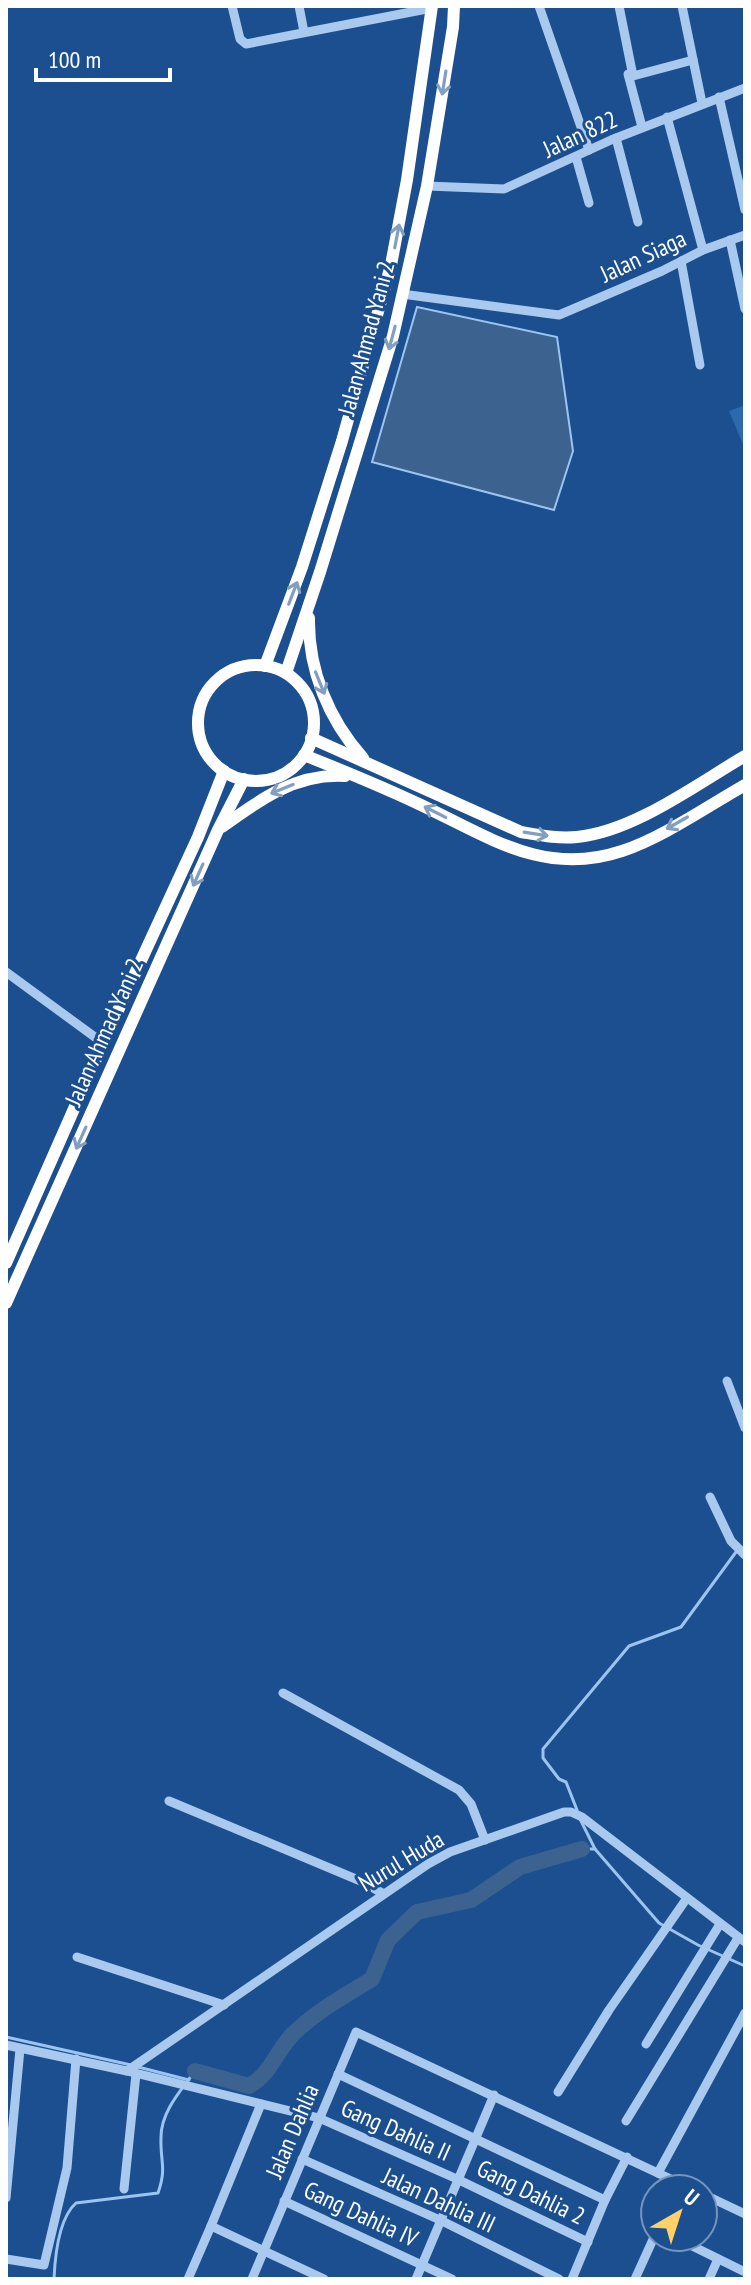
<svg xmlns="http://www.w3.org/2000/svg" width="751" height="2285" viewBox="0 0 751 2285" font-family="'PT Sans Narrow',sans-serif">
	<style>
		.green { fill: #2e69ad }
		.water { fill: #3c6290; stroke: #9cc4f0; stroke-width: 2 }
		.lines { fill: none; stroke-linecap: round; stroke-linejoin: round }
		.stream { stroke: #9cc4f0; stroke-width: 3 }
		.river { stroke: #3c6290; stroke-width: 16 }
		.minor { stroke: #a9c9ee; stroke-width: 9 }
		.highway { stroke: #fff; stroke-width: 12 }
		.oneway { stroke: #829ec1 }
		.labels { text-anchor: middle; dominant-baseline: central; stroke-width: 6; stroke-linejoin: round; paint-order: stroke }
		.street-label { font-size: 24px; fill: #fff; stroke: #1b4f8f }
	</style>
	<rect width="100%" height="100%" fill="#1b4f8f"/>
	<polygon class="green" points="745,405 745,449 729,411"/>
	<polygon class="water" points="417,307 557,337 573,451 554,510 372,462"/>
	<g class="lines">
		<g class="stream">
			<polyline points="577,1810 566,1782 559,1779 543,1758 543,1749 629,1646 681,1627 736,1552"/>
			<polyline points="579,1817 595,1849"/>
			<polyline points="582,1849 595,1849 659,1923 698,1945 745,1966"/>
			<polyline points="6,2037 131,2065"/>
			<polyline points="138,2067 189,2080"/>
			<path d="M54,2279c1,-23 4,-60 22,-76l82,-10c9,-26 2,-31 3,-56 0,-25 20,-47 34,-66"/>
		</g>
		<path class="river" d="M195,2071l54,15c22,-12 27,-35 44,-52 26,-25 50,-37 79,-55l16,-39 29,-28 54,-12 49,-33 62,-18"/>
		<g class="minor">
			<polyline points="232,6 240,39 246,44 432,8"/>
			<polyline points="299,6 304,32"/>
			<polyline points="539,6 589,150"/>
			<polyline points="619,6 633,76 693,60"/>
			<polyline points="682,6 702,103"/>
			<polyline points="628,74 642,127"/>
			<polyline points="719,97 745,210"/>
			<polyline points="667,117 703,250"/>
			<polyline points="616,138 638,222"/>
			<polyline points="576,157 589,203"/>
			<polyline points="427,186 504,189 611,140 745,88"/>
			<polyline points="730,240 745,309"/>
			<polyline points="681,261 700,365"/>
			<polyline points="402,294 559,315 662,271 703,250 745,235"/>
			<polyline points="6,972 103,1043"/>
			<polyline points="727,1381 745,1428"/>
			<polyline points="710,1497 731,1541 745,1555"/>
			<polyline points="283,1693 459,1790 471,1804 485,1840"/>
			<polyline points="169,1801 363,1882 382,1893"/>
			<polyline points="77,1957 224,2005"/>
			<polyline points="646,2044 720,1924"/>
			<polyline points="6,2045 127,2071 319,2118 457,2179 588,2242"/>
			<polyline points="127,2071 428,1864 450,1852 564,1812 571,1812 582,1817 745,1942"/>
			<polyline points="338,2074 605,2200"/>
			<polyline points="558,2092 609,2010 687,1898"/>
			<polyline points="261,2104 211,2226 324,2279"/>
			<polyline points="626,2121 738,1938"/>
			<polyline points="302,2159 440,2220 559,2279"/>
			<polyline points="658,2173 745,2013"/>
			<polyline points="124,2189 136,2074"/>
			<polyline points="703,2194 745,2214"/>
			<polyline points="6,2198 20,2049"/>
			<polyline points="284,2201 452,2279"/>
			<polyline points="674,2237 745,2272"/>
			<polyline points="6,2259 44,2265 67,2168 76,2059"/>
			<polyline points="188,2279 211,2226"/>
			<polyline points="252,2279 356,2032 692,2189"/>
			<polyline points="416,2279 494,2095"/>
			<polyline points="572,2279 605,2200 627,2157"/>
			<polyline points="635,2279 655,2235"/>
			<polyline points="709,2279 718,2259"/>
		</g>
		<g class="highway">
			<path d="M309,618c-1,52 20,102 54,140"/>
			<circle cx="256" cy="723" r="58"/>
			<polyline points="265,666 302,567 342,441 391,265 407,180 432,6"/>
			<polyline points="286,673 320,572 393,336 427,186 453,27 454,6"/>
			<path d="M311,738l210,94c18,3 37,7 56,5 56,-5 120,-53 168,-81"/>
			<path d="M304,755c40,16 79,32 117,50 68,32 123,72 201,46 40,-13 86,-45 123,-66"/>
			<path d="M222,827c37,-27 74,-54 123,-51"/>
			<polyline points="6,1263 103,1043 198,837 224,771"/>
			<polyline points="6,1303 218,830 244,779"/>
		</g>
	</g>
	<defs><path id="oneway-shaft" d="M-6 0H5M1.5-3L5.5 0L1.5 3" fill="none" stroke-width="1.6" stroke-linecap="round" stroke-linejoin="round" transform="scale(2)"/></defs>
	<g class="oneway">
		<use href="#oneway-shaft" transform="translate(444 83) rotate(99)"/>
		<use href="#oneway-shaft" transform="translate(397 236) rotate(-79)"/>
		<use href="#oneway-shaft" transform="translate(392 338) rotate(105)"/>
		<use href="#oneway-shaft" transform="translate(293 593) rotate(-69)"/>
		<use href="#oneway-shaft" transform="translate(320 683) rotate(68)"/>
		<use href="#oneway-shaft" transform="translate(282 789) rotate(158)"/>
		<use href="#oneway-shaft" transform="translate(435 812) rotate(-153)"/>
		<use href="#oneway-shaft" transform="translate(677 823) rotate(150)"/>
		<use href="#oneway-shaft" transform="translate(536 834) rotate(9)"/>
		<use href="#oneway-shaft" transform="translate(198 875) rotate(114)"/>
		<use href="#oneway-shaft" transform="translate(81 1138) rotate(114)"/>
	</g>
	<g class="labels">
		<g class="street-label">
			<text transform="translate(580 134) rotate(-25)">Jalan 822</text>
			<text transform="translate(643 256) rotate(-25)">Jalan Siaga</text>
			<text transform="translate(366 338) rotate(-75)">Jalan Ahmad Yani 2</text>
			<text transform="translate(104 1032) rotate(-66)">Jalan Ahmad Yani 2</text>
			<text transform="translate(401 1861) rotate(-31)">Nurul Huda</text>
			<text transform="translate(396 2130) rotate(24)">Gang Dahlia II</text>
			<text transform="translate(292 2131) rotate(-67)">Jalan Dahlia</text>
			<text transform="translate(531 2192) rotate(26)">Gang Dahlia 2</text>
			<text transform="translate(439 2200) rotate(25)">Jalan Dahlia III</text>
			<text transform="translate(361 2214) rotate(25)">Gang Dahlia IV</text>
		</g>
	</g>
	<rect width="751" height="2285" fill="none" stroke="#ffffff" stroke-width="16"/>
	<g transform="translate(679 2213) rotate(39)"><circle r="38" fill="#1b4f8f" stroke="#7695bc" stroke-width="2"/>
	<path d="M0-6L14 30L0 20L-14 30Z" fill="#ffd166"/>
	<text y="-12" font-size="22" font-weight="bold" text-anchor="middle" fill="#ffffff">U</text>
	</g>
	<path d="M36 68v12h134v-12" fill="none" stroke="#ffffff" stroke-width="4"/>
	<text x="48" y="68" font-size="24" fill="#ffffff" stroke="#1b4f8f" stroke-width="6" paint-order="stroke">100 m</text>
</svg>
